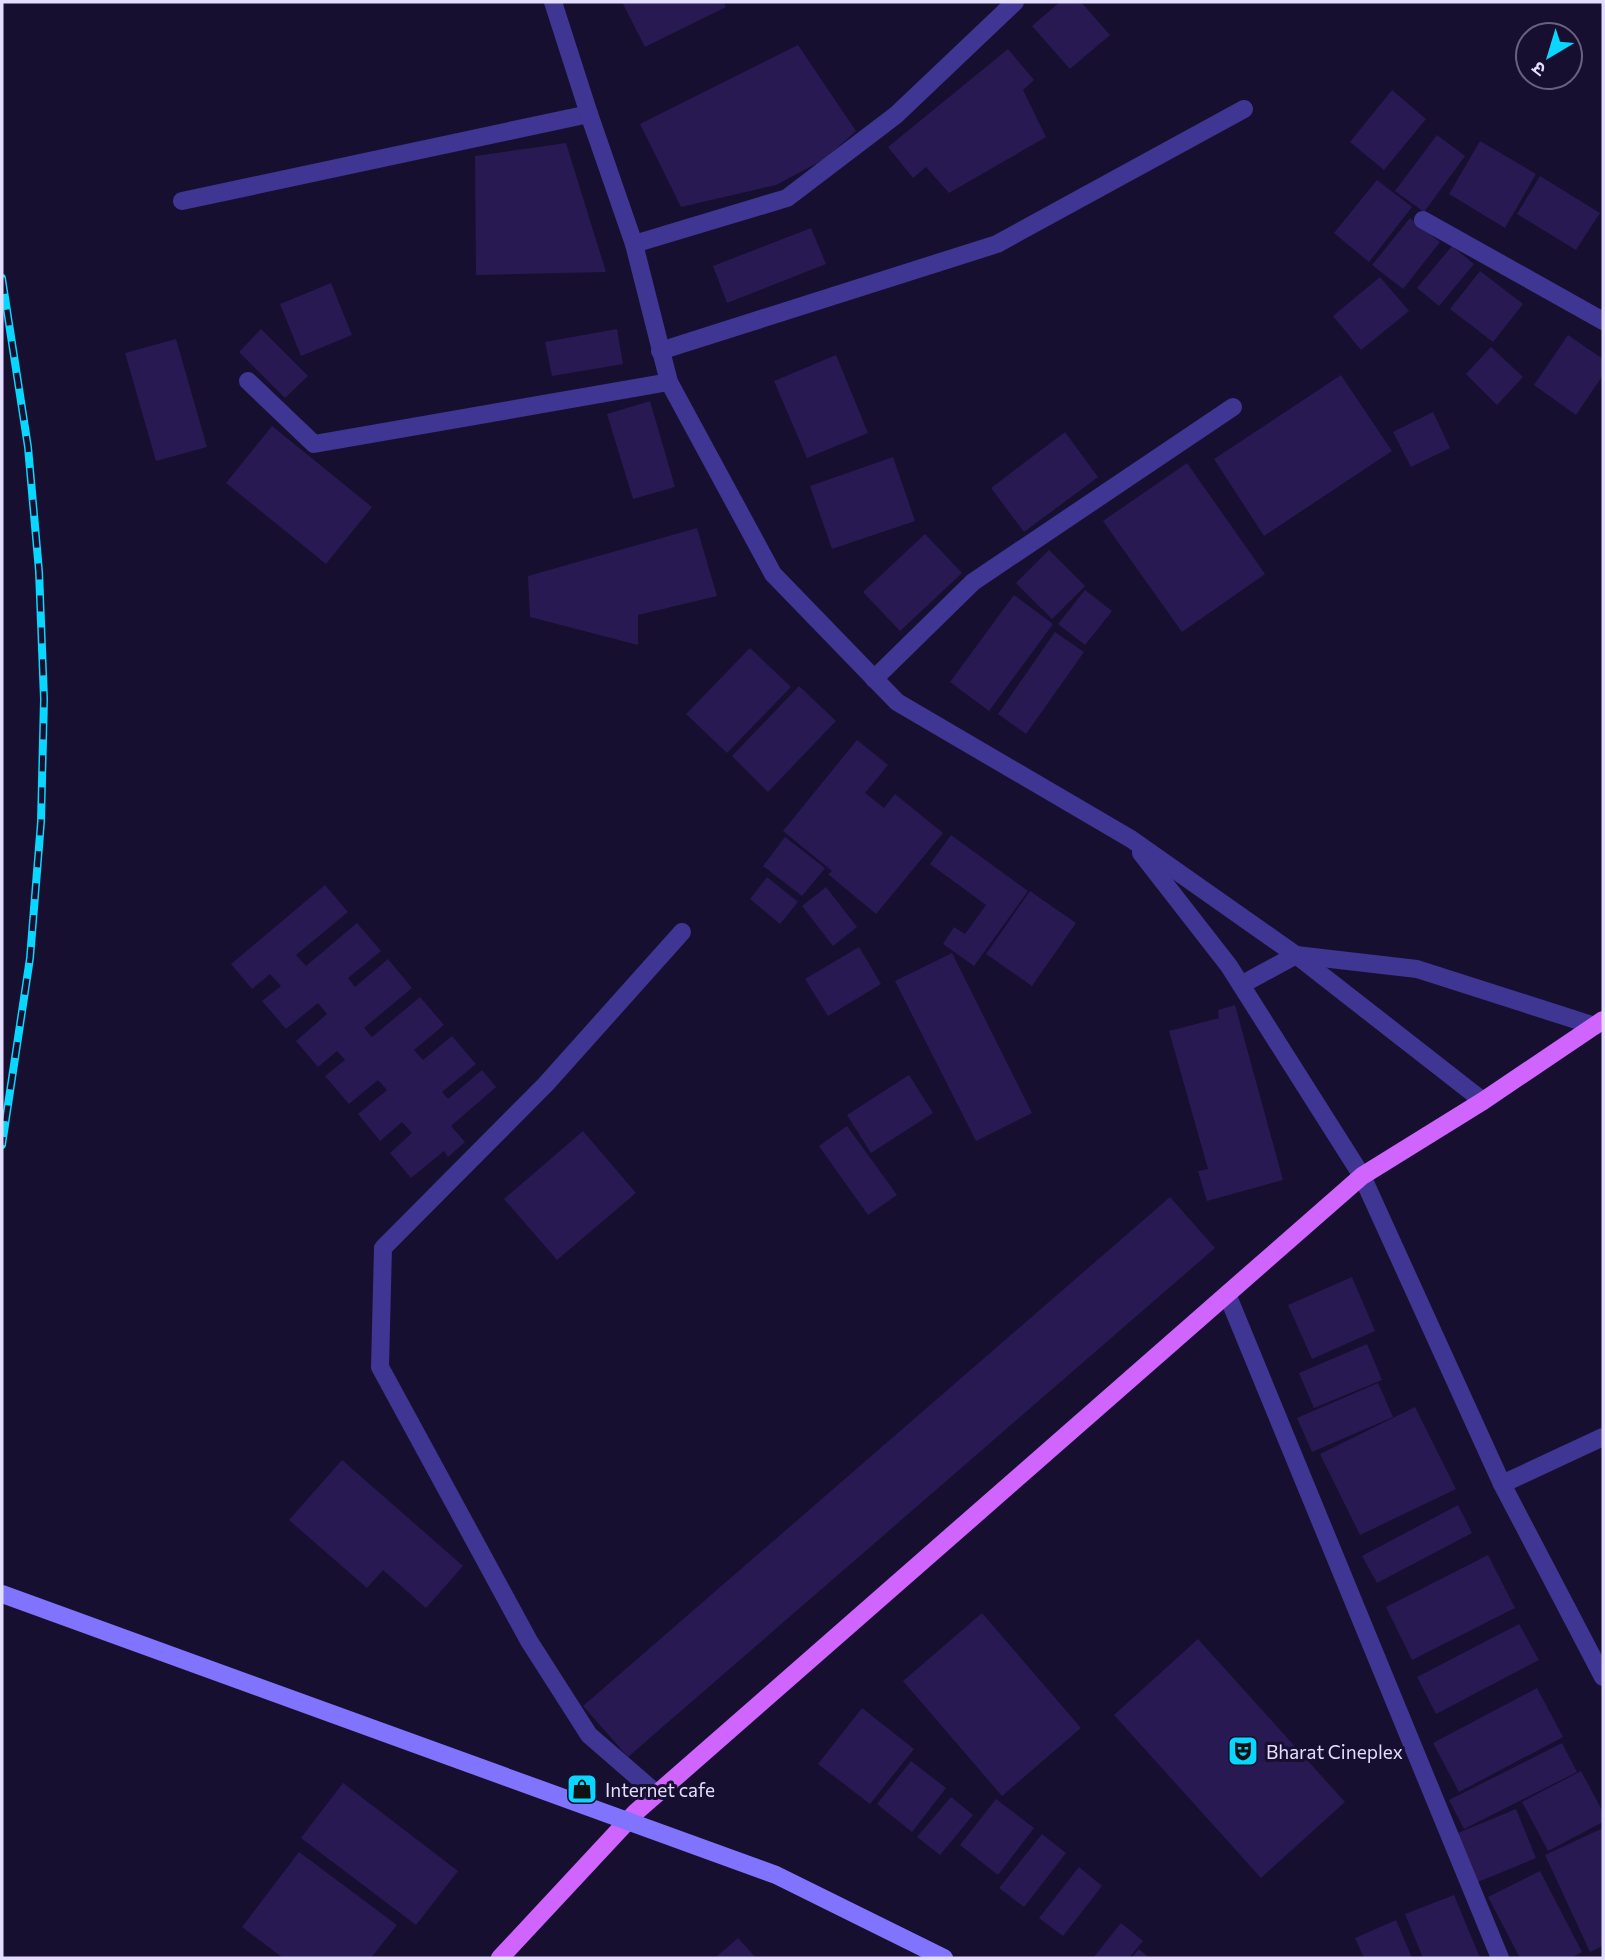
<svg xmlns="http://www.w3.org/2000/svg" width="1605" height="1960" viewBox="0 0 1605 1960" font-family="Commissioner,'Noto Sans Devanagari',sans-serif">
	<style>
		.building { fill: #281952 }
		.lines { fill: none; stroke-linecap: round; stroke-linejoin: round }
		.service { stroke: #3f3592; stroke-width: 18 }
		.minor { stroke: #3f3592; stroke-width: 18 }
		.tertiary { stroke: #3f3592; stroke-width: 18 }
		.primary { stroke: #cf64ff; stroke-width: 18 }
		.rail-casing { stroke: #09d7ff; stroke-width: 8 }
		.rail { stroke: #160f2f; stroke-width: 5; stroke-dasharray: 16; stroke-linecap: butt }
		.secondary-bridge { stroke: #8074ff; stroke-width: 18 }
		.labels { text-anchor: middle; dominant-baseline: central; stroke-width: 6; stroke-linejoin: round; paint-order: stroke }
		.poi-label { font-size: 19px; fill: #e3ddff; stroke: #160f2f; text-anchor: start }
	</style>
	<rect width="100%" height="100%" fill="#160f2f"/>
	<g class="building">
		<polygon points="622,2 723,2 726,7 645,47"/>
		<polygon points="1060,2 1081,2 1110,35 1070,69 1032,26"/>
		<polygon points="798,45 856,131 825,159 776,185 681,207 640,124"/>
		<polygon points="1008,49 1034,80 1023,90 1046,137 949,193 926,167 913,178 888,147"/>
		<polygon points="1392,90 1426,119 1384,170 1350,142"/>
		<polygon points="1437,135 1465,156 1424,212 1395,191"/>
		<polygon points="1480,141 1536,174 1505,228 1449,194"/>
		<polygon points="566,143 606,272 476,275 475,156"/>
		<polygon points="1540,176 1600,213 1576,250 1517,214"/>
		<polygon points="1377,180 1412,207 1369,262 1334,233"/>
		<polygon points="1410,218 1440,242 1403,289 1372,265"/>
		<polygon points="811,228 826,264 727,303 713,266"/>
		<polygon points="1452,246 1474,264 1439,306 1417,288"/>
		<polygon points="1480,271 1523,304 1493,342 1450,309"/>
		<polygon points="1380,277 1409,311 1361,350 1333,316"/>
		<polygon points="331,283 352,335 301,356 280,304"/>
		<polygon points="261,329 308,376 285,398 239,352"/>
		<polygon points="617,329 623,364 552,376 545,342"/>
		<polygon points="1568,335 1603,359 1603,375 1576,415 1534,385"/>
		<polygon points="176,339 207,447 156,461 125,353"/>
		<polygon points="1491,347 1523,377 1497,405 1466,374"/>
		<polygon points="836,355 868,433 807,458 774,381"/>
		<polygon points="1341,375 1392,451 1264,536 1214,459"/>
		<polygon points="650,401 675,487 633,499 607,414"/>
		<polygon points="1433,412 1450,448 1411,467 1393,432"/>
		<polygon points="272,426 372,507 326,564 226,483"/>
		<polygon points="1065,432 1098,477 1024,532 991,488"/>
		<polygon points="893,457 915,521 832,549 810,486"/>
		<polygon points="1187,463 1265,574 1182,632 1103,521"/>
		<polygon points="697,528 717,596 638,615 638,645 530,617 528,576"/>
		<polygon points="925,534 962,573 900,631 863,592"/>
		<polygon points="1049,550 1085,586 1052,619 1016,583"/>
		<polygon points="1085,590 1112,611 1085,645 1058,624"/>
		<polygon points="1014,595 1053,624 989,711 950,682"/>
		<polygon points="1055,632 1084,652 1026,734 998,714"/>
		<polygon points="750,648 791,687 727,753 686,714"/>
		<polygon points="799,686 836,721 768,792 732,756"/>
		<polygon points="857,740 888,765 865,793 884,808 895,794 943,833 876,914 828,874 832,871 783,831"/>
		<polygon points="951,835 1028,891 974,966 943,944 954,927 965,934 986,905 930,864"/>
		<polygon points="785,837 825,868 802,896 763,866"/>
		<polygon points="767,877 798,902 780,924 750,899"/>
		<polygon points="325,885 348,912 296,955 306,966 357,923 381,951 348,978 355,987 388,959 412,988 364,1028 372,1037 420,997 444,1025 414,1050 423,1060 452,1036 476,1064 442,1092 448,1099 482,1070 496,1087 451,1126 465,1142 448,1157 444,1151 411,1178 390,1153 412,1133 402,1122 380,1141 358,1114 387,1090 378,1080 349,1104 325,1076 345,1060 337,1051 318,1067 296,1041 327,1014 318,1003 286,1029 262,1001 281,986 270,974 252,989 231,964"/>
		<polygon points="826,887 857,927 833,946 802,906"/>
		<polygon points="1030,891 1076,923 1032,986 986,954"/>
		<polygon points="859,947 881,984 828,1016 805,979"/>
		<polygon points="952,953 1032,1113 976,1141 895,981"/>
		<polygon points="1235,1005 1283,1180 1207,1201 1198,1171 1208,1169 1169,1031 1219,1018 1218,1010"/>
		<polygon points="909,1075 933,1113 871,1153 847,1115"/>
		<polygon points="847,1126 897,1195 868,1215 819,1146"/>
		<polygon points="583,1131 636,1193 557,1260 504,1199"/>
		<polygon points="1170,1197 1215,1248 628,1757 583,1706"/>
		<polygon points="1352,1277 1375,1331 1312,1359 1288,1305"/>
		<polygon points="1367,1344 1382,1380 1314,1408 1299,1373"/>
		<polygon points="1378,1383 1393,1417 1312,1452 1297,1418"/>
		<polygon points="1415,1407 1456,1489 1360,1535 1320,1454"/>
		<polygon points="342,1460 463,1566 426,1608 383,1570 367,1588 289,1520"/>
		<polygon points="1458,1505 1472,1533 1377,1583 1362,1556"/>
		<polygon points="1488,1555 1515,1608 1412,1660 1386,1607"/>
		<polygon points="982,1613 1081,1728 1002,1796 903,1681"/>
		<polygon points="1519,1624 1539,1660 1436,1714 1417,1677"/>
		<polygon points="1198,1639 1345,1802 1261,1878 1114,1715"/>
		<polygon points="1537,1688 1563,1737 1459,1792 1433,1743"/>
		<polygon points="862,1708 914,1749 870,1804 818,1764"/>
		<polygon points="1562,1743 1577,1772 1464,1829 1449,1800"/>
		<polygon points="911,1761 946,1788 912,1832 877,1804"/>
		<polygon points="1581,1771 1603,1812 1603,1822 1548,1851 1522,1802"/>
		<polygon points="343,1783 458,1871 416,1925 301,1838"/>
		<polygon points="951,1797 973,1815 940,1855 917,1837"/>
		<polygon points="996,1799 1034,1828 998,1875 960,1845"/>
		<polygon points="1516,1809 1536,1858 1473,1884 1453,1835"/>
		<polygon points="1603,1828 1603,1946 1590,1952 1545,1855"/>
		<polygon points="1042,1834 1066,1853 1024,1907 999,1888"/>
		<polygon points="299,1852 397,1925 371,1958 283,1958 242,1927"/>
		<polygon points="1079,1867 1102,1886 1063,1936 1039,1918"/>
		<polygon points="1540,1871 1582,1952 1571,1958 1520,1958 1488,1897"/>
		<polygon points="1454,1895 1480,1958 1423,1958 1405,1914"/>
		<polygon points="1396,1920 1412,1958 1364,1958 1355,1938"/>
		<polygon points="1121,1923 1143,1941 1129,1958 1093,1958"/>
		<polygon points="738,1938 756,1958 715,1958"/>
		<polygon points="1139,1949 1149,1958 1131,1958"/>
	</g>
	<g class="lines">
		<g class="service">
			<polyline points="182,201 589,114"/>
			<polyline points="634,244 787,198 896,115 1015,2"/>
			<polyline points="660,351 997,244 1244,109"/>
			<polyline points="248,381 314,444 669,382"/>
			<polyline points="657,1794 589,1735 529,1641 380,1367 383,1248 546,1084 682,932"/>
		</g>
		<g class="minor">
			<polyline points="1423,220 1603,321"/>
			<polyline points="874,679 973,582 1233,407"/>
			<polyline points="1227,1294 1500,1958"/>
			<polyline points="1502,1484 1603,1437"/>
		</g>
		<g class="tertiary">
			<polyline points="553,2 589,114 634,244 669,382 773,574 897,702 1131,839 1296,955 1483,1101"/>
			<polyline points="1141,853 1229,966 1362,1176 1502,1484 1603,1677"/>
			<polyline points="1241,985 1296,955 1417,969 1595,1026"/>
		</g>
		<polyline class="primary" points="500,1958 636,1812 1362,1176 1483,1101 1603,1020"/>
		<g class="rail-casing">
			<polyline id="rail" points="2,278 28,447 39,571 44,699 41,822 30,958 2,1145"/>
		</g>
		<use href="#rail" class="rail"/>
		<polyline class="secondary-bridge" points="2,1594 776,1875 944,1958"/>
	</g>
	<defs>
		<g id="theatre-square" transform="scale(1.575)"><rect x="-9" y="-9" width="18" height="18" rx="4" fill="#09d7ff" stroke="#160f2f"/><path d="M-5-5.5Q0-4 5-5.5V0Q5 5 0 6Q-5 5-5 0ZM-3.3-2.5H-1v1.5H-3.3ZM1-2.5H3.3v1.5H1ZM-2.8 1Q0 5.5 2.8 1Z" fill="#111"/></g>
		<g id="shop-square" transform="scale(1.575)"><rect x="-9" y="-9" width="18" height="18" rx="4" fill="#09d7ff" stroke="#160f2f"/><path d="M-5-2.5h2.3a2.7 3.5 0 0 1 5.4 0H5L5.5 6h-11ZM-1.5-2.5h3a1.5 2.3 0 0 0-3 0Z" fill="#111"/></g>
	</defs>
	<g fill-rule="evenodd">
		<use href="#theatre-square" x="1243" y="1751"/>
		<use href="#shop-square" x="582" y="1789"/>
	</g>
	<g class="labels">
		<g class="poi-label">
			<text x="1266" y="1751">Bharat Cineplex</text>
			<text x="605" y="1789">Internet cafe</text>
		</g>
	</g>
	<rect width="1605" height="1960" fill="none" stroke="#e3ddff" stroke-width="7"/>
	<g transform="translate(1549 56) rotate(218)"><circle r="33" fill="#160f2f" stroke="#686182" stroke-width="2"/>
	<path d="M0-5L12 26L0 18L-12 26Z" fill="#09d7ff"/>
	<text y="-10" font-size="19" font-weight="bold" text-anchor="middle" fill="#e3ddff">उ</text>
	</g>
</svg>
